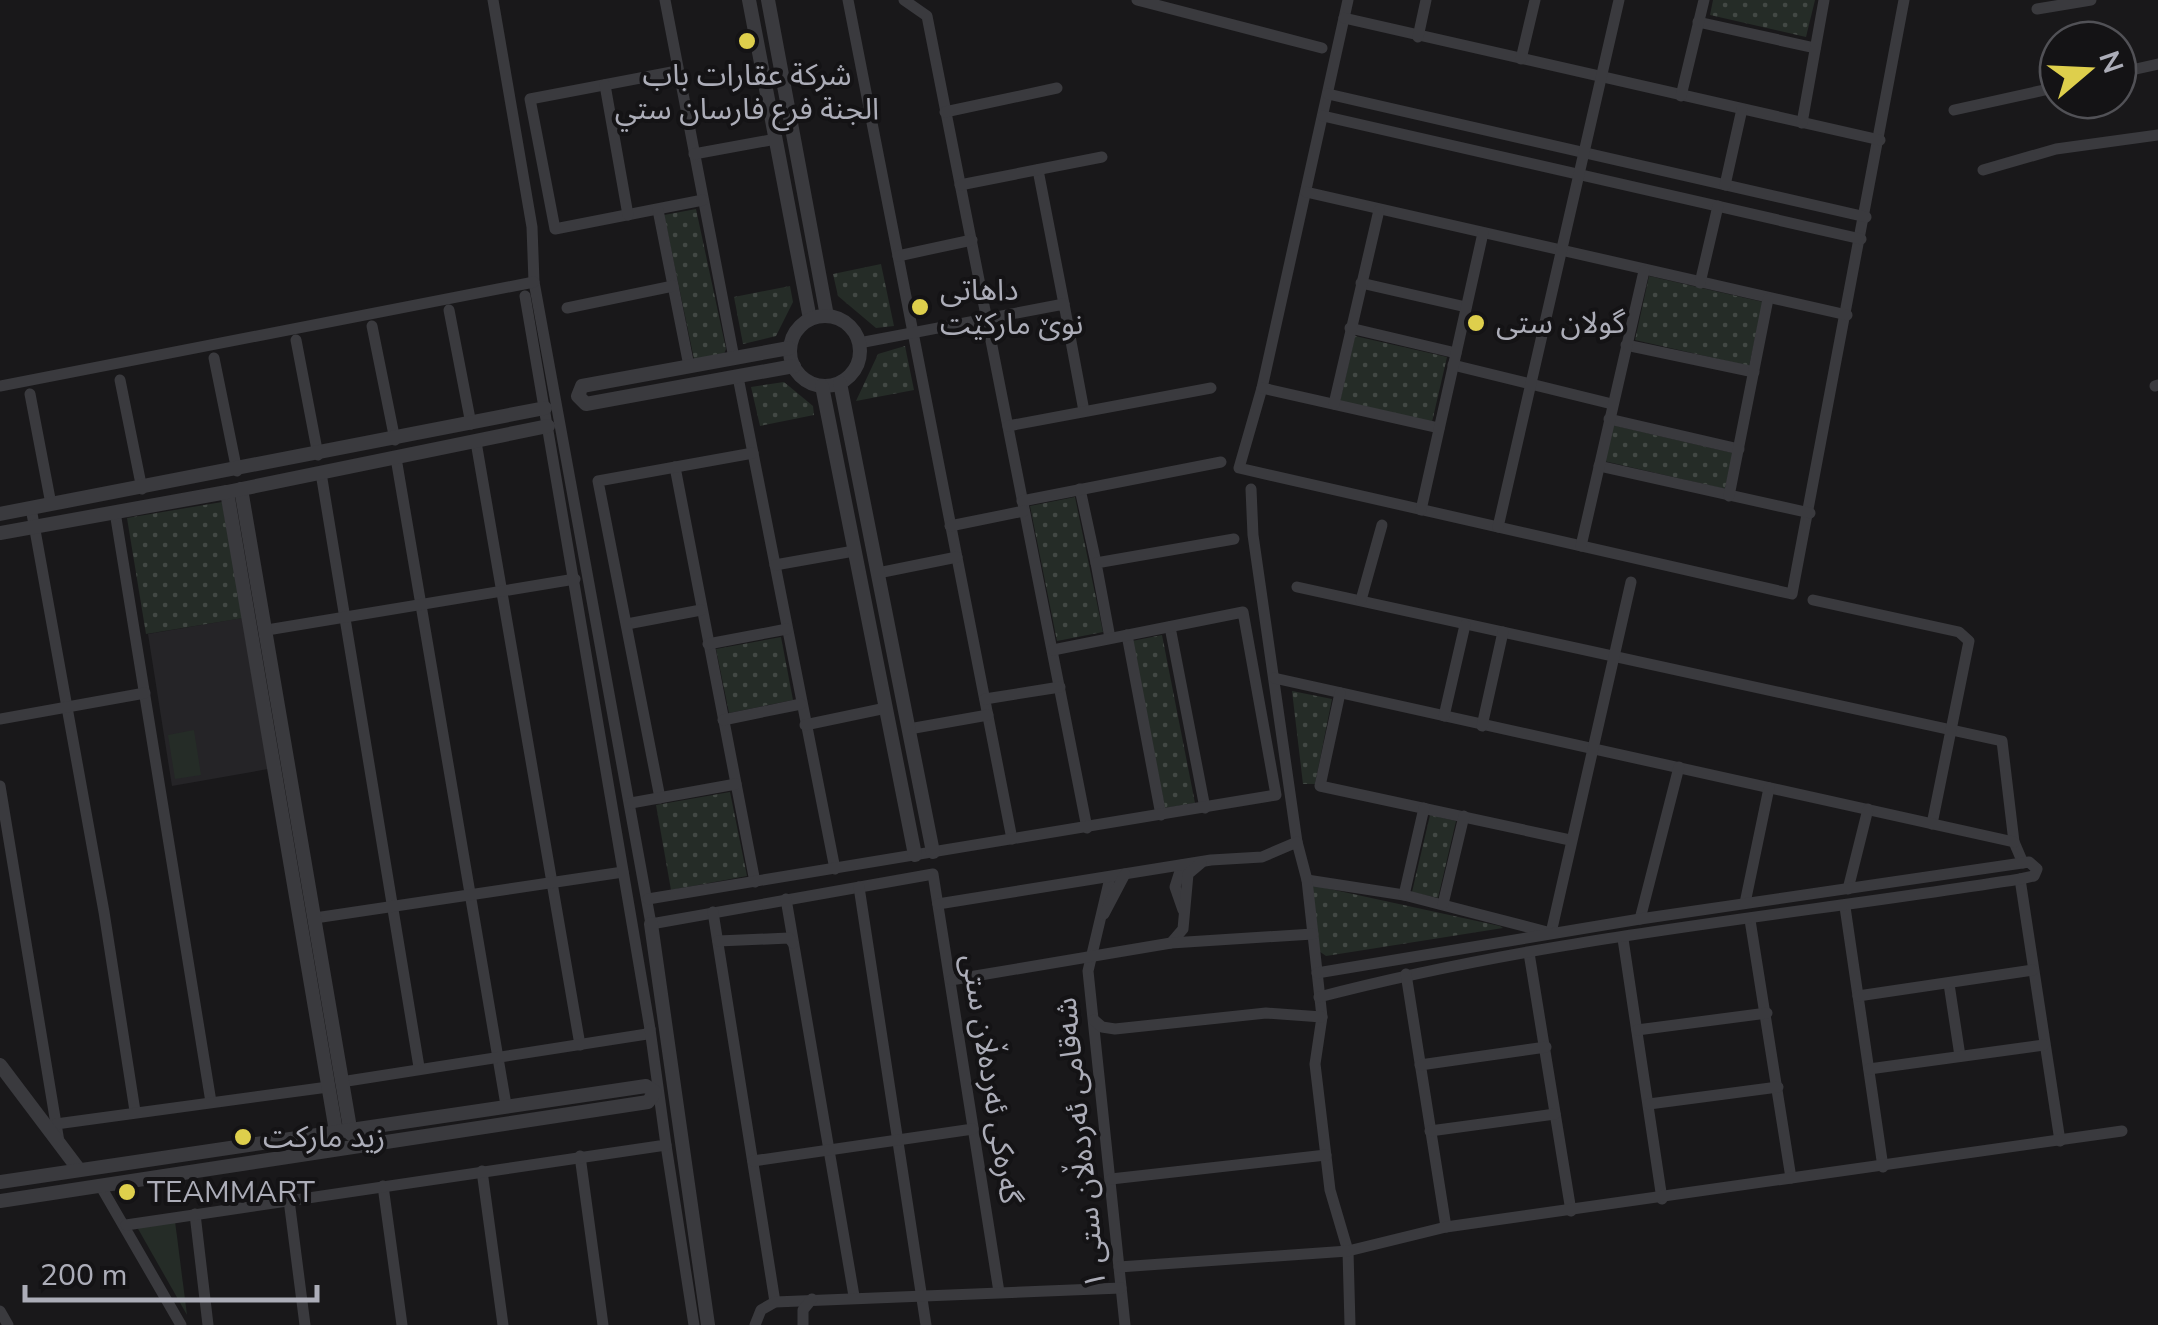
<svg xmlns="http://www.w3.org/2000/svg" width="2158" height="1325" viewBox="0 0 2158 1325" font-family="'Nunito Sans','Noto Sans Arabic',sans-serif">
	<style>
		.built { fill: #252427 }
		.green { fill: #252c27 }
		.park { fill: url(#park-dots) }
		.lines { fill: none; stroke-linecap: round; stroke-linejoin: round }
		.minor { stroke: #3a3a3e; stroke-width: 11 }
		.tertiary { stroke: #3a3a3e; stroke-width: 14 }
		.poi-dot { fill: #decf4c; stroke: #141315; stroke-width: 4 }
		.labels { text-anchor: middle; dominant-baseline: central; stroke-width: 8; stroke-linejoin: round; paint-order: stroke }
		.poi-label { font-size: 30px; fill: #acadb8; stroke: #141315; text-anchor: start }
		.street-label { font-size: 30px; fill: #acadb8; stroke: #141315 }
	</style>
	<defs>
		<pattern id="park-dots" width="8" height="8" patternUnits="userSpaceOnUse" patternTransform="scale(2.5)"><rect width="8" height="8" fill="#252c27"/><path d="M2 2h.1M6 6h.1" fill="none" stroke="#424844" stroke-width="1.8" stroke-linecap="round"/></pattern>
	</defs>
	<rect width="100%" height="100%" fill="#19181a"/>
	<polygon class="built" points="242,618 268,769 172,786 148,634"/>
	<g class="green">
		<polygon points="194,730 201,775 175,779 168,735"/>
		<polygon points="175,1221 187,1315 137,1227"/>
	</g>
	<g class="park">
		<polygon points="1713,0 1815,0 1806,37 1710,15"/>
		<polygon points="696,209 726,349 724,354 694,359 664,215"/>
		<polygon points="881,264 894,326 876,328 838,296 833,274"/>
		<polygon points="1649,276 1763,302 1749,366 1635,340"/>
		<polygon points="790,286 793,302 776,336 743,344 734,297"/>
		<polygon points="1355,336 1447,357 1432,422 1340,401"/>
		<polygon points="905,346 914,390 856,401 878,354"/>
		<polygon points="784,382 813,406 814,415 760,426 751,387"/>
		<polygon points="1612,425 1733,453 1725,489 1604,461"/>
		<polygon points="1075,497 1103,632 1057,641 1030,506"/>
		<polygon points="222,502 243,618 146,634 127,518"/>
		<polygon points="1162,635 1195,803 1165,808 1132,641"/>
		<polygon points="781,637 793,700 729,713 716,649"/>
		<polygon points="1292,691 1332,699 1315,784 1303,784"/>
		<polygon points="730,792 747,876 671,890 656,805"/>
		<polygon points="1430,815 1456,821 1438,898 1412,892"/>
		<polygon points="1307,884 1500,926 1503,928 1326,956 1316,949"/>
	</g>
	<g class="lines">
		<g class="minor">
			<polyline points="493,0 532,227 534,282 651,924 933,874 999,1292"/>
			<polyline points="665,0 734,358"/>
			<polyline points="848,0 1012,839"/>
			<polyline points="904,0 927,16 1087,828"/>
			<polyline points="1137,0 1322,48"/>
			<polyline points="1348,0 1262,388 1239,468 1792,594 1904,0"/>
			<polyline points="2037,9 2091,0"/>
			<polyline points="1344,18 1880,140"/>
			<polyline points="1698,22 1815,48"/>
			<polyline points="1418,37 1426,0"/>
			<polyline points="1521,59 1535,0"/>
			<polyline points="677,71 530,99 555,229 703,200"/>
			<polyline points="2118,73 2158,64"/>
			<polyline points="605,85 628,215"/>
			<polyline points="1328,94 1866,217"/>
			<polyline points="1681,96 1704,0"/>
			<polyline points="1954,110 2058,87"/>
			<polyline points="945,112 1057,88"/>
			<polyline points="1323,116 1861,239"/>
			<polyline points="1802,123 1824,0"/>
			<polyline points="694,154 776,139"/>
			<polyline points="1038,170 1064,304"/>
			<polyline points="1983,170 2056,149 2158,135"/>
			<polyline points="960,185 1102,157"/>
			<polyline points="1725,185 1742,109"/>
			<polyline points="1306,192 1847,315"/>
			<polyline points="658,210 689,366"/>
			<polyline points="898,256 972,240"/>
			<polyline points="1361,283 1466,307"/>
			<polyline points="1700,283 1718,206"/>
			<polyline points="567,308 673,286"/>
			<polyline points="449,310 471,424"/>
			<polyline points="372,326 395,440"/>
			<polyline points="1350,328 1456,353"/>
			<polyline points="296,340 318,455"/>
			<polyline points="859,343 1064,304 1084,411"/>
			<polyline points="1626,345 1754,372"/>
			<polyline points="214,358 237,471"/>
			<polyline points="1453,365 1612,404"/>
			<polyline points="738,377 835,869"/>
			<polyline points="120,380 142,489"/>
			<polyline points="0,386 534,282"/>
			<polyline points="2155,386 2158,385"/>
			<polyline points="1262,388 1439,428"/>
			<polyline points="30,394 51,504"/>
			<polyline points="1334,404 1379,210"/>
			<polyline points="1609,419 1739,449"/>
			<polyline points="1008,426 1211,388"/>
			<polyline points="476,442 580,1045"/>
			<polyline points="396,458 506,1105"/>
			<polyline points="1599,466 1810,513"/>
			<polyline points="675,467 755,882"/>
			<polyline points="321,473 419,1067"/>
			<polyline points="1080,489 1096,563"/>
			<polyline points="1251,489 1253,535 1297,842"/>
			<polyline points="1729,496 1768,299"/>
			<polyline points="1022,501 1221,462"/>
			<polyline points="31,508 104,912 135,1111"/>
			<polyline points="1421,510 1483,233"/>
			<polyline points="115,512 211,1102"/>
			<polyline points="950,526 1024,511"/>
			<polyline points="1498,527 1619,0"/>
			<polyline points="1581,546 1644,271"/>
			<polyline points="775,565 854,551"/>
			<polyline points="878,573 957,557"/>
			<polyline points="1297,587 2002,741 2014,842 2023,863"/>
			<polyline points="1361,600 1382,525"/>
			<polyline points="1813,600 1959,632 1969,641 1932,824"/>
			<polyline points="627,624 701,610"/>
			<polyline points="1170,627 1205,808"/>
			<polyline points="267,630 575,579"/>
			<polyline points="1127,635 1161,815"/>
			<polyline points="1110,638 1096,563 1234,539"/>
			<polyline points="708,644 787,629"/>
			<polyline points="1274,678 2014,842"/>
			<polyline points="1340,693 1320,786 1570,840"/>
			<polyline points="985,699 1060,687"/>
			<polyline points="1444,716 1465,625"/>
			<polyline points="0,719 145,693"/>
			<polyline points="723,720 801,704"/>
			<polyline points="805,725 886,708"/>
			<polyline points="1482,726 1503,632"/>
			<polyline points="909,729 988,715"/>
			<polyline points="0,786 59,1142"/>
			<polyline points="660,798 598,481 753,453"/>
			<polyline points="631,803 736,784"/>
			<polyline points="1182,865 1175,887 1183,910"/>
			<polyline points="1110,878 1088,971 1125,1325"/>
			<polyline points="2020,879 2060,1141"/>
			<polyline points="1307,880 1404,895 1551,933 1631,582"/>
			<polyline points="859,887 926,1325"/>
			<polyline points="1848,889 1868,809"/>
			<polyline points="1404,895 1424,808"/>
			<polyline points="648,899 1276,795 1243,612 1053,650"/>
			<polyline points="786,899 854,1296"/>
			<polyline points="1745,903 1769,788"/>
			<polyline points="938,904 1211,860 1262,857 1297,842 1307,880 1322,1017 1315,1064 1330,1190 1348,1251 1350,1325"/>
			<polyline points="1443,904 1464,816"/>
			<polyline points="1845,907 1883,1167"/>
			<polyline points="713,912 775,1302"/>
			<polyline points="1104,914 1125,874"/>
			<polyline points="315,918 623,872"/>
			<polyline points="1640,919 1679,767"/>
			<polyline points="1750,920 1791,1178"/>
			<polyline points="1623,939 1662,1199"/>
			<polyline points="718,941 789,938 793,943"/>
			<polyline points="1171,943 1183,929 1188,874 1201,863"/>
			<polyline points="1529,953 1571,1211"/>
			<path d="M1317,973l323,-54 389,-57 8,7 -3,7 -14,3c-233,37 -472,58 -701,118"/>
			<polyline points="1406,974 1446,1227"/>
			<polyline points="951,980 1171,943 1313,934"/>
			<polyline points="1949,984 1960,1056"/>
			<polyline points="1858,996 2033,970"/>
			<polyline points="1094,1020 1102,1027 1115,1029 1266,1013 1322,1017"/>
			<polyline points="1637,1030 1767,1013"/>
			<polyline points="1420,1065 1546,1047"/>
			<polyline points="1869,1069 2044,1045"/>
			<polyline points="341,1082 647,1034 650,1029 525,296"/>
			<polyline points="1649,1104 1778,1087"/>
			<polyline points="56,1124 328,1087"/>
			<polyline points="1430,1131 1555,1114"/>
			<polyline points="666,1145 694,1325"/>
			<polyline points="580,1156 603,1325"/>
			<polyline points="753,1161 973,1129"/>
			<polyline points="482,1171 503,1325"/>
			<polyline points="1111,1179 1326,1155"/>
			<polyline points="100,1185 181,1325"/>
			<polyline points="383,1186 402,1325"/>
			<polyline points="289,1200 305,1325"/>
			<polyline points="195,1214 208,1325"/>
			<polyline points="126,1225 666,1145 650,1029"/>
			<polyline points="1119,1267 1348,1251 1446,1227 2122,1131"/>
			<polyline points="0,1311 8,1325"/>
			<polyline points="755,1325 761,1310 775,1302 1121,1288"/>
			<polyline points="803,1325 803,1310 812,1299"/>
		</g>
		<g class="tertiary">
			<polyline points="749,0 810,319"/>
			<polyline points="768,0 827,316"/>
			<circle cx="825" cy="351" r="35"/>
			<polyline points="789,348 582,386 578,396 586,404 794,366"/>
			<polyline points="840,383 933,852"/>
			<polyline points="822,386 915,855"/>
			<polyline points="241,489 351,1134"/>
			<polyline points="227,492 337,1137"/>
			<polyline points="0,514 545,408"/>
			<polyline points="0,533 227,492 548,426"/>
			<polyline points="651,924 708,1325"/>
			<polyline points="0,1065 77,1167"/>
			<polyline points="0,1182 646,1086 655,1092 648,1102 0,1201"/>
		</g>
	</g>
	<g class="poi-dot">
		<circle cx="747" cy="41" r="10"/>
		<circle cx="920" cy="307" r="10"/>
		<circle cx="1476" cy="323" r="10"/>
		<circle cx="243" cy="1137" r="10"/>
		<circle cx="127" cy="1192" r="10"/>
	</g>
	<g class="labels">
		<g class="poi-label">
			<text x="747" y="75" text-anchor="middle">شرکة عقارات باب<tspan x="747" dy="34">الجنة فرع فارسان ستي</tspan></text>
			<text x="940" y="290">داهاتی<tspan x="940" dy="34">نوێ مارکێت</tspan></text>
			<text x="1496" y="323">گولان ستی</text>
			<text x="263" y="1137">زيد ماركت</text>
			<text x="147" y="1192">TEAMMART</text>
		</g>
		<g class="street-label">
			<text transform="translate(991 1079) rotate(81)">گەرەکی ئەردەڵان ستی</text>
			<text transform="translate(1081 1143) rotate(-96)">شەقامی ئەردەڵان ستی ١</text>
		</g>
	</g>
	<g transform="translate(2088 70) rotate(71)"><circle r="48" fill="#141315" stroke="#515156" stroke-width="2.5"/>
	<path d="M0-8L18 38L0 25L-18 38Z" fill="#decf4c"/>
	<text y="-15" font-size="28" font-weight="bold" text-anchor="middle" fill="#acadb8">N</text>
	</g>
	<path d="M25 1285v15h292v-15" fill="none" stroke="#acadb8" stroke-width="5"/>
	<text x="40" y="1285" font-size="30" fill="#acadb8" stroke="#141315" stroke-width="8" paint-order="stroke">200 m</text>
</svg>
